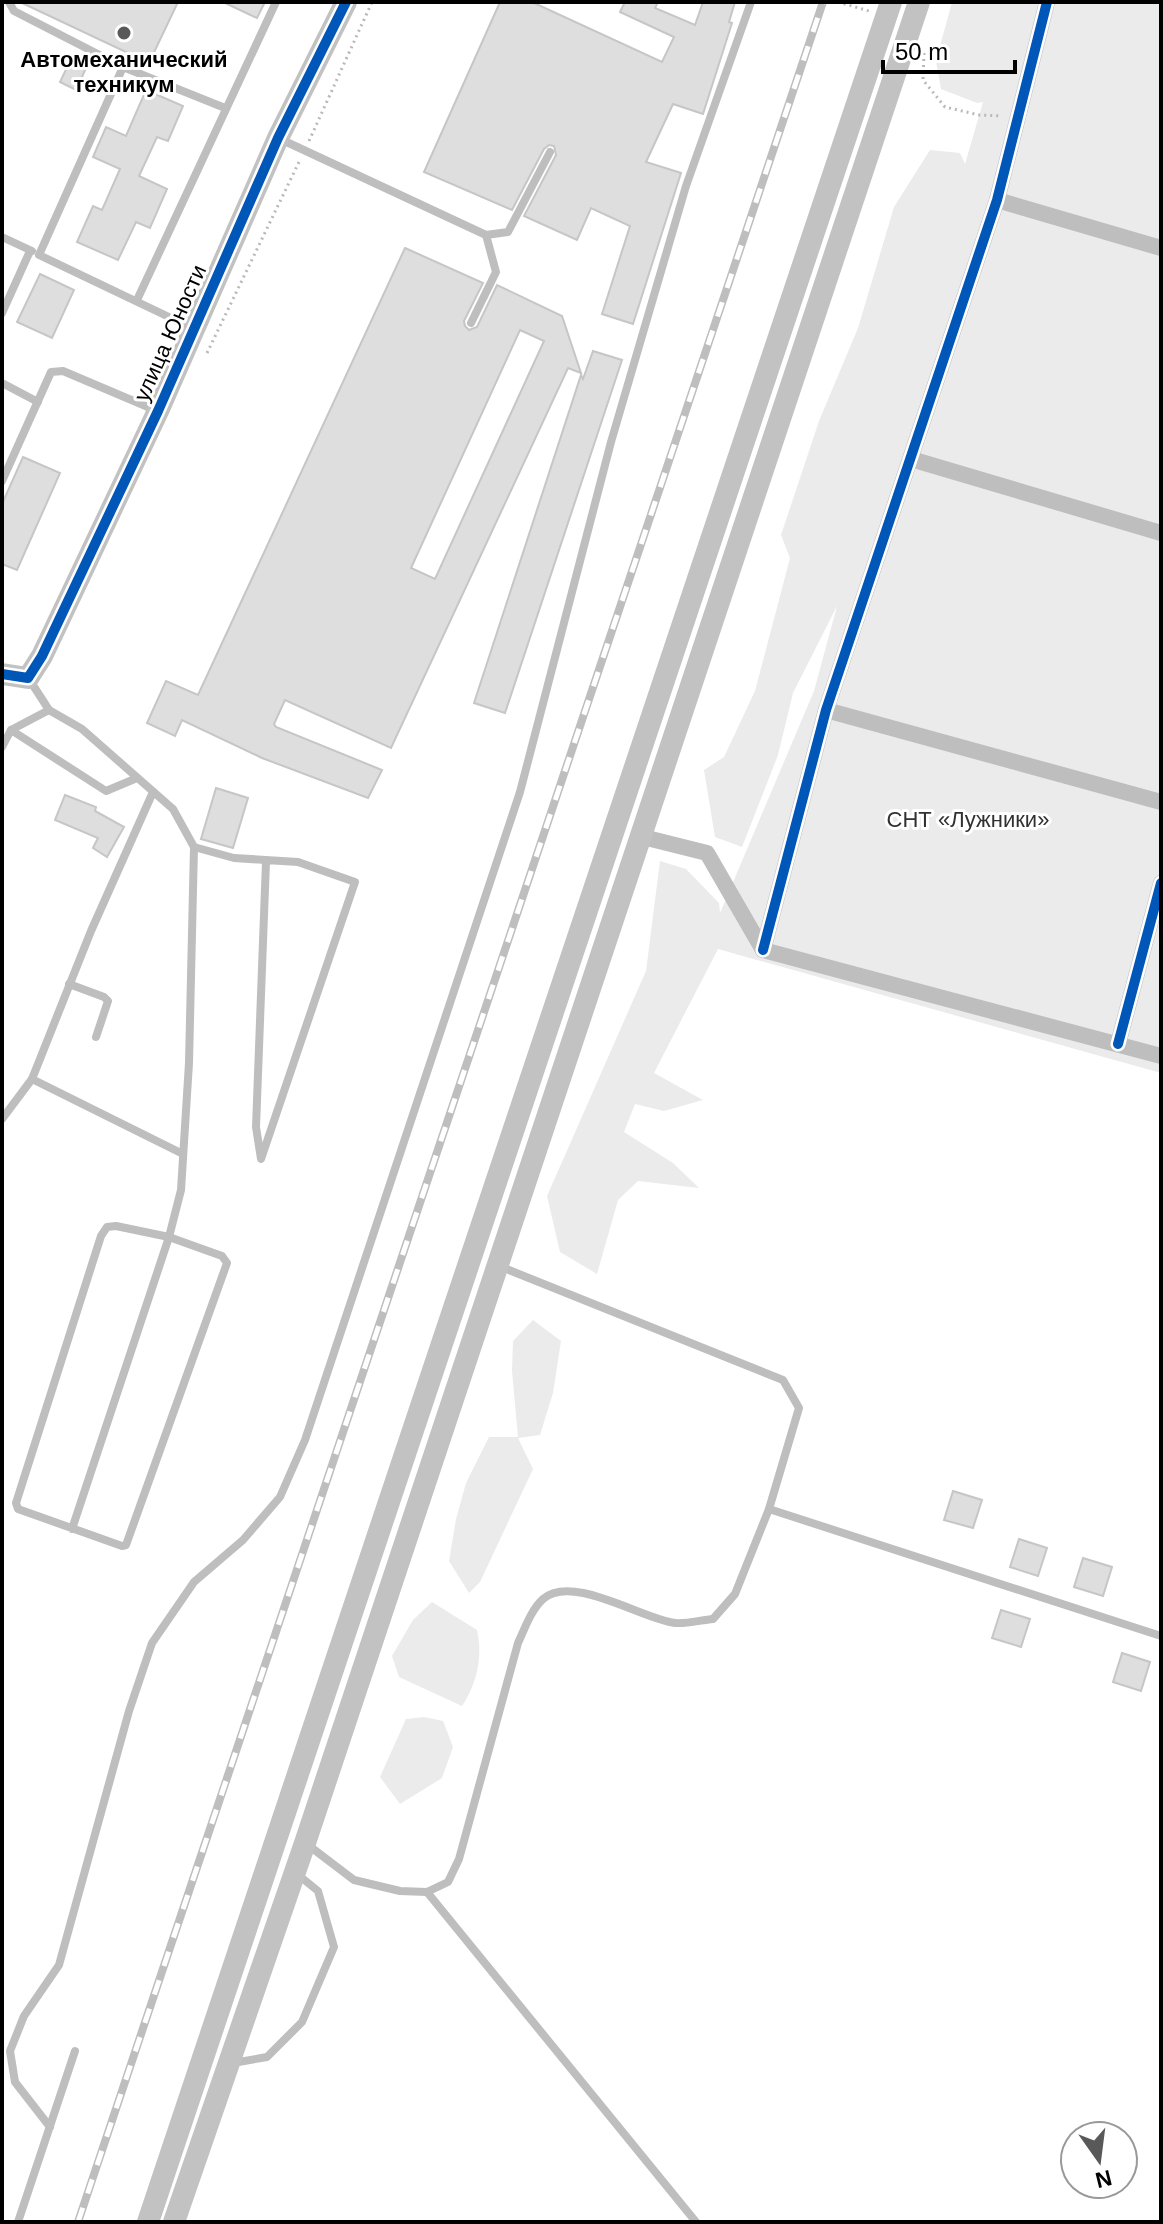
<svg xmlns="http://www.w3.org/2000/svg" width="1163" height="2224" viewBox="0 0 1163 2224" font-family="Helvetica,sans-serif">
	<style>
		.green { fill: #ebebeb }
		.building { fill: #dedede; stroke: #c6c6c6; stroke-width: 2; fill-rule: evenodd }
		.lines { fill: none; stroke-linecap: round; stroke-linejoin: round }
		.path { stroke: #b9b9b9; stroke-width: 3; stroke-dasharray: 2 4; stroke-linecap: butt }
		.lane { stroke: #bebebe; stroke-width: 8 }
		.street { stroke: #bebebe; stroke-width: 16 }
		.secondary { stroke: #c2c2c2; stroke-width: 22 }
		.rail-casing { stroke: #bebebe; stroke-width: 8 }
		.rail { stroke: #fff; stroke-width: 5; stroke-dasharray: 15; stroke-linecap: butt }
		.cycleway-casing { stroke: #fff; stroke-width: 15 }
		.cycleway { stroke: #0057b8; stroke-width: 10 }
		.poi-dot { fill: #595959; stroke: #fff; stroke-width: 3 }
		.labels { text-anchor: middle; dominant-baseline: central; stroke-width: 6; stroke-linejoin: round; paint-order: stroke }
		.poi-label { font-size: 22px; font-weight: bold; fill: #000; stroke: #fff }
		.street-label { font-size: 22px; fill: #000; stroke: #fff }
		.park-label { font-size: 22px; fill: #313131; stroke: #fff }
	</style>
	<rect width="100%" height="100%" fill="#fff"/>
	<g class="green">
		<polygon points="952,2 1161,2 1161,1073 718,949 654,1073 703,1100 664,1111 635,1104 624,1132 673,1163 699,1188 638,1181 618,1200 597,1274 560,1252 547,1196 646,971 660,861 686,869 719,903 720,913 814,691 837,606 793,693 778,755 742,847 715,837 704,770 724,757 755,691 790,558 781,535 819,421 858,328 894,207 930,150 960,153 965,164 983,102 977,103 941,89 936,61"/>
		<polygon points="533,1320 561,1341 553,1393 540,1435 518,1438 533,1469 480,1582 469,1593 449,1561 456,1519 466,1483 489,1437 518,1437 512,1371 513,1341"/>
		<path d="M432,1602l45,28c6,27 0,53 -15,76l-63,-29 -7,-21 21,-36z"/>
		<polygon points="424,1717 443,1721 453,1747 442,1778 400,1804 380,1777 406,1719"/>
	</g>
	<g class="building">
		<polygon points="20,2 178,2 149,63"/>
		<polygon points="223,2 265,2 257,18"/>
		<polygon points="500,2 532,2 662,62 674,37 620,12 625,2 658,2 655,8 695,25 703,2 735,2 729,22 732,23 703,114 673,104 646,162 681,173 633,324 602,314 630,226 591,208 577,240 524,216 556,155 554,146 549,145 544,149 512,210 424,172"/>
		<polygon points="71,59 87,66 76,90 60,82"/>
		<polygon points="146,90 183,106 168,141 157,137 139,176 167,189 150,228 136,222 118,260 77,242 93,206 102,210 120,169 93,157 106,127 126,136"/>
		<path d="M405,248l78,35 -19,38 1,5 4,4 8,-3 20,-42 65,31 19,57 -13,-5 -177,380 -106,-48 -11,24 2,3 106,43 -14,28 -106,-40 -80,-38 -7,16 -28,-13 19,-42 32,14zM520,330l24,11 -109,238 -24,-11z"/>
		<polygon points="40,274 74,290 52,338 17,322"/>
		<polygon points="593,351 622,360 505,713 474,703 581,375 583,379"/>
		<polygon points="23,457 60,473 17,570 2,564 2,504"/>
		<polygon points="216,788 248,798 233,848 201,839"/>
		<polygon points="65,795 96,807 95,811 124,827 107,857 93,848 98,838 55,820"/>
		<polygon points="953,1491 982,1500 973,1528 944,1520"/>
		<polygon points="1019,1539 1047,1548 1038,1576 1010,1567"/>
		<polygon points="1083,1558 1112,1567 1103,1596 1074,1587"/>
		<polygon points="1001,1610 1030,1619 1021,1647 992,1638"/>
		<polygon points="1122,1653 1150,1662 1141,1691 1113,1682"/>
	</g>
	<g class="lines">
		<g class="path">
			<polyline points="838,2 869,11"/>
			<polyline points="924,53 923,80 945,107 979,115 1002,116"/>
			<polyline points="309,141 372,2"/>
			<polyline points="207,353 299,162"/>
		</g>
		<g class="lane">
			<polyline points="9,2 14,11 123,67 225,108"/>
			<polyline points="123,67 39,255 192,328"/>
			<polyline points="278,138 486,235 496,272 471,323"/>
			<polyline points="486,235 508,232 550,152"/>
			<polyline points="2,237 32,251"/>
			<polyline points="137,300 276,2"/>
			<polyline points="2,313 30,251"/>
			<polyline points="2,383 38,402"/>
			<polyline points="2,481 51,372 63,371 155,410"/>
			<polyline points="49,710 82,729 173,809 194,847 189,1063 181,1190 169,1237 222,1256 227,1263 126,1545 122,1546 18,1509 16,1503 101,1236 107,1227 116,1226 169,1237 72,1529"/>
			<polyline points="11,730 106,791 137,778"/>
			<polyline points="2,747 11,730 49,710 29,679"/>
			<polyline points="194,847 234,858 298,862 355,882 261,1159 256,1127 266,862"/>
			<polyline points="69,984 104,997 108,1001 96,1037"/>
			<polyline points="32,1079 183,1154"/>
			<polyline points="2,1119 32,1079 91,931 153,792"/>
			<polyline points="499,1266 783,1380 799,1408 769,1509 1161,1636"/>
			<path d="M308,1845l46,35 46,11 27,1 21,-10 11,-23 59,-216c7,-15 13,-33 25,-44 29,-26 101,21 132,24 12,1 26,-3 38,-4l22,-25 34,-85"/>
			<polyline points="427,1892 696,2222"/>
			<polyline points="233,2063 267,2057 302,2022 334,1947 318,1891 297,1874"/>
			<polyline points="50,2127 15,2082 10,2051 24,2016 59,1965 129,1711 152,1643 194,1582 243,1540 280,1497 305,1440 520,792 611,442 686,186 751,2"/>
			<polyline points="18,2222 75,2051"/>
		</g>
		<g class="street">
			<polyline points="997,200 1161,248"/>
			<polyline points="911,459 1161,533"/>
			<polyline points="826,710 1161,802"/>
			<polyline points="639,836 707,853 763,950 1161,1056"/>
			<polyline points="763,950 826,710 997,200 1047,2"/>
			<polyline points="1118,1044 1161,883"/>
		</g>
		<g class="secondary">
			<polyline points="2,674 28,678 42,656 158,411 278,138 346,2"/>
			<polyline points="148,2222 891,2"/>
			<polyline points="174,2222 305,1843 919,2"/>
		</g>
		<g class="rail-casing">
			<polyline id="rail" points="78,2222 823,2"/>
		</g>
		<use href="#rail" class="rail"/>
		<g class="cycleway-casing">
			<g id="cycleway">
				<polyline points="2,674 28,678 42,656 158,411 278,138 346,2"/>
				<polyline points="763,950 826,710 997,200 1047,2"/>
				<polyline points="1118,1044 1161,883"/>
			</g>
		</g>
		<use href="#cycleway" class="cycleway"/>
	</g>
	<circle class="poi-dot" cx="124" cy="33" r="8"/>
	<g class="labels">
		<g class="poi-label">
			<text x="124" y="59">Автомеханический<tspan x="124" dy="25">техникум</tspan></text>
		</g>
		<g class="street-label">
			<text transform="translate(170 333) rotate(-66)">улица Юности</text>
		</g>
		<g class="park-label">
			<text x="968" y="819">СНТ «Лужники»</text>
		</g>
	</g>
	<rect width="1163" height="2224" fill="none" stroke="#000000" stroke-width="8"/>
	<g transform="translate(1099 2160) rotate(166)"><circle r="38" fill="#ffffff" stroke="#999999" stroke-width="2"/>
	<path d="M0-6L14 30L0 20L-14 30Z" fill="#595959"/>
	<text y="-12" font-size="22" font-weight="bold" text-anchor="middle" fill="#000000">N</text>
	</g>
	<path d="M883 60v12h132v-12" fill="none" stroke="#000000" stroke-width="4"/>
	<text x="895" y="60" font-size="24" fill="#000000" stroke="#ffffff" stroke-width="6" paint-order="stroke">50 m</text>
</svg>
